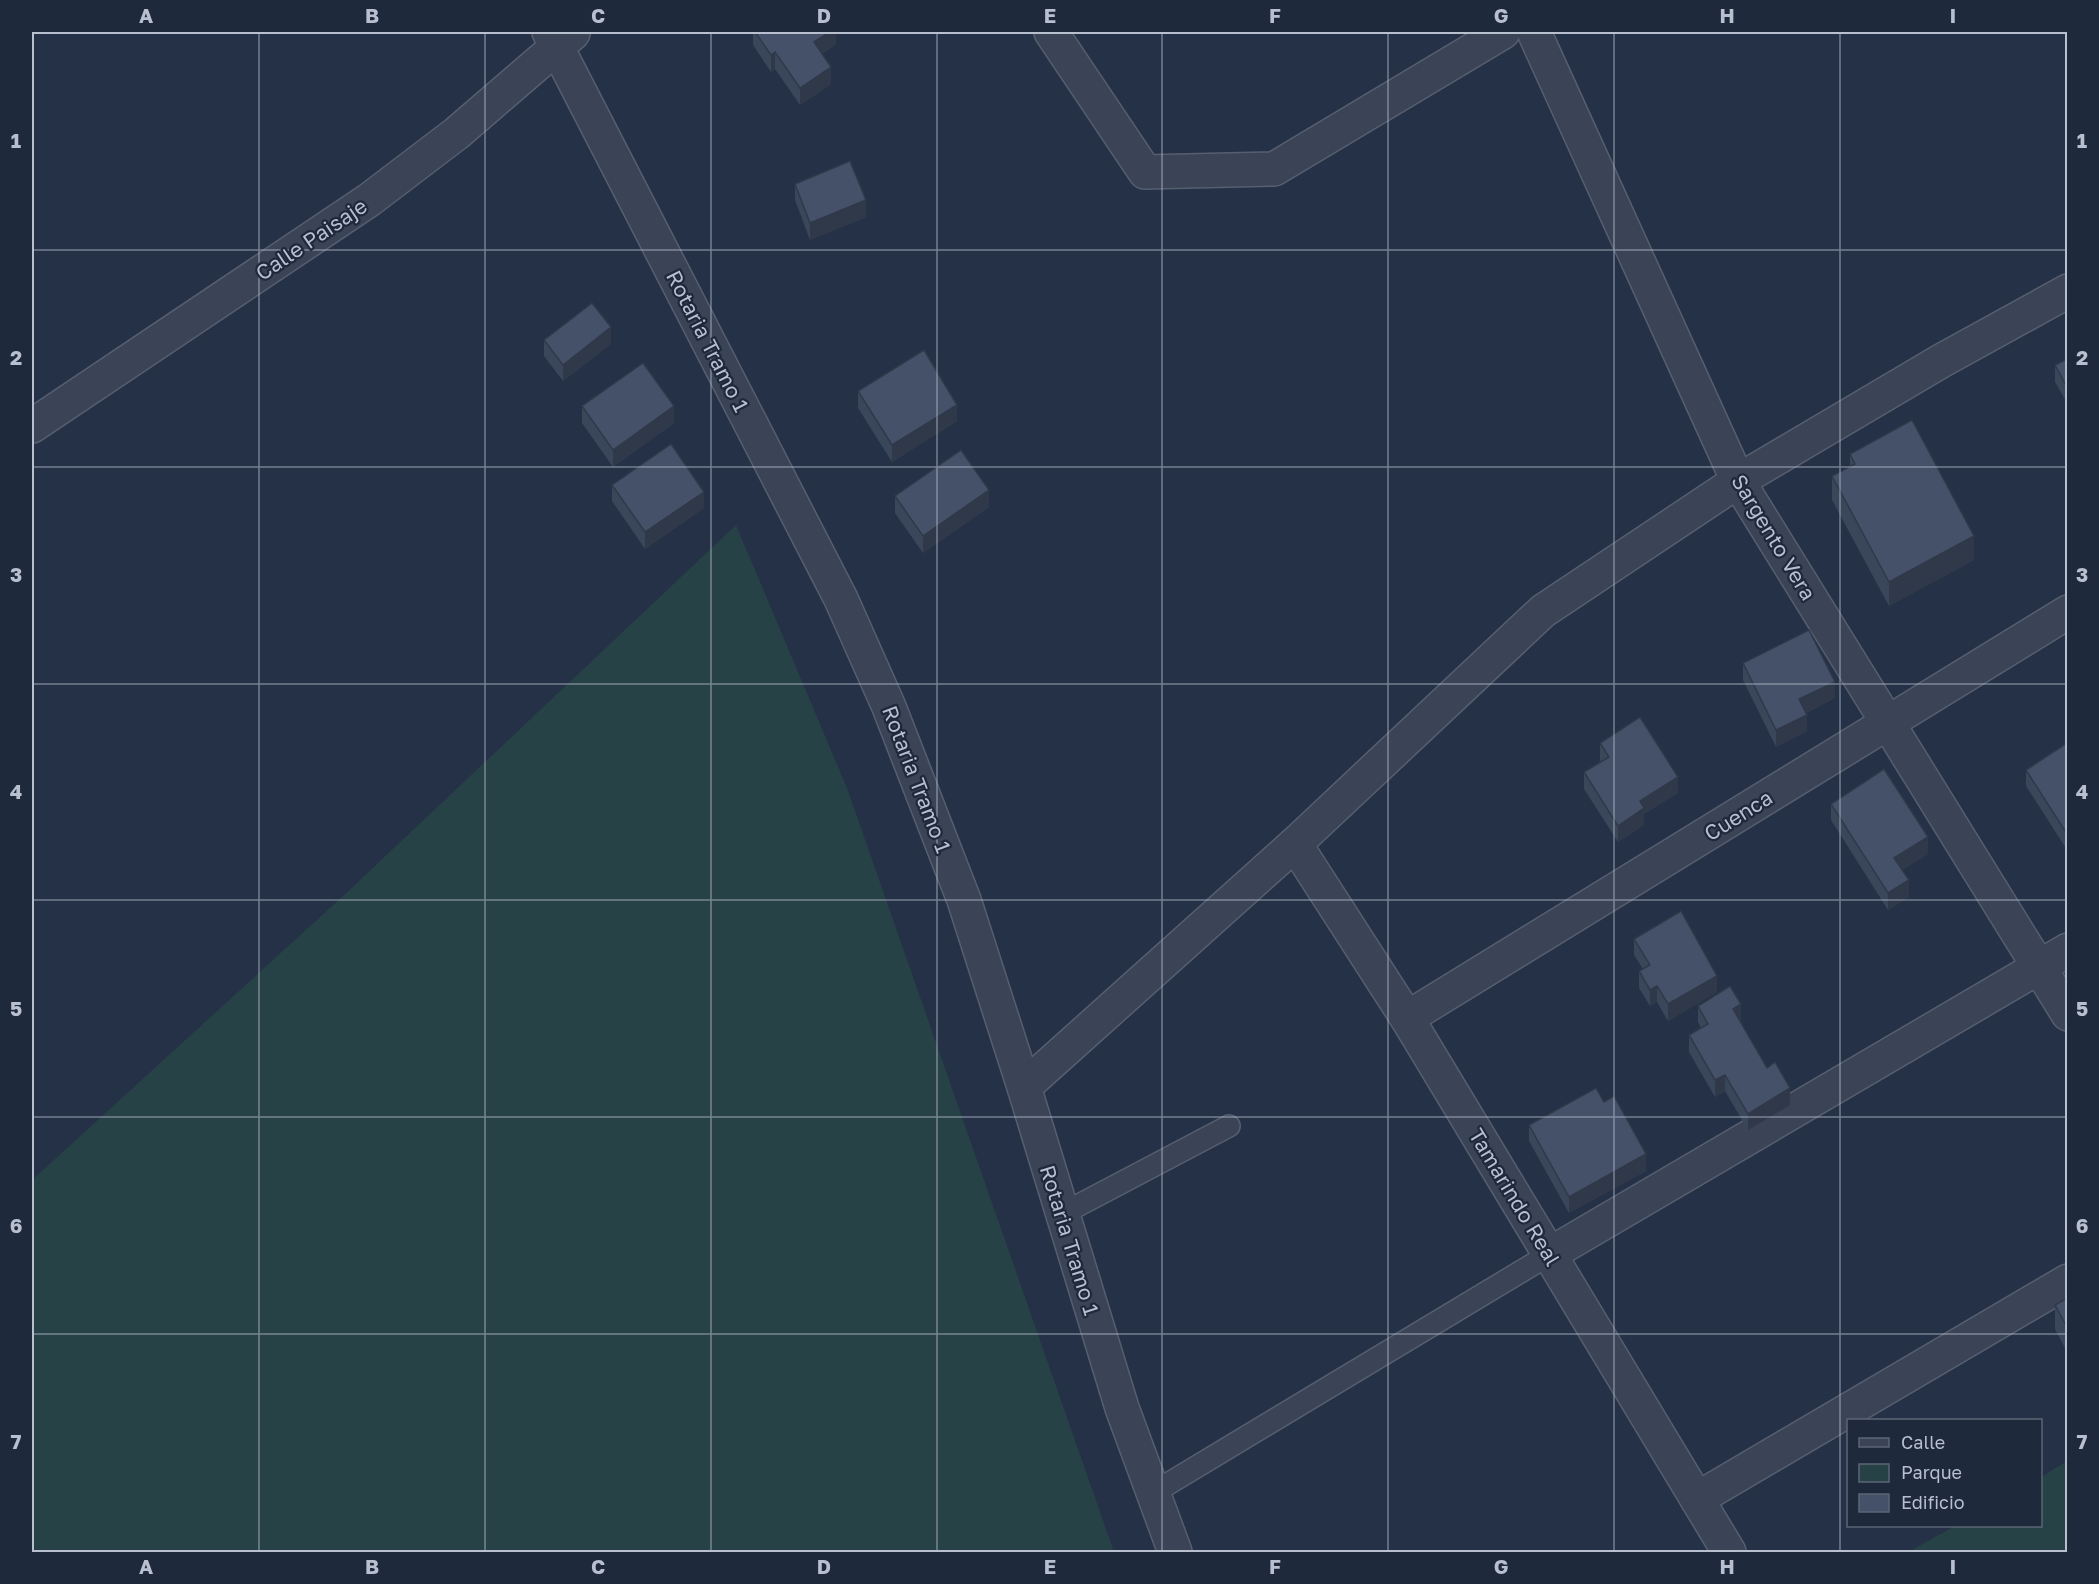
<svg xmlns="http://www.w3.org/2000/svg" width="2099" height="1584" viewBox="0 0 2099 1584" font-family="'Golos Text',sans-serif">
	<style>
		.green { fill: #274247 }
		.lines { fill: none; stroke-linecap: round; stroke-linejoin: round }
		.service-casing { stroke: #565f70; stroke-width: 24 }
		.minor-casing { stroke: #565f70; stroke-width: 36 }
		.service { stroke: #3a4456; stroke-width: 21 }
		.minor { stroke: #3a4456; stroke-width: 33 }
		.wall { fill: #3a465a }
		.shaded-wall { fill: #30394a }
		.building { fill: #445169; stroke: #30394a; stroke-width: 1.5 }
		.grid { fill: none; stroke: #b8bfcf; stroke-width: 1.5; stroke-opacity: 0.55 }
		.labels { text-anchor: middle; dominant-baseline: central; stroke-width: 4.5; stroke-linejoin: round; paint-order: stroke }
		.street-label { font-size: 21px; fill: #b8bfcf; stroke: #1e293b }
		.neatline { fill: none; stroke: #b8bfcf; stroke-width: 2 }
		.grid-label { font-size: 20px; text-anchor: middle; font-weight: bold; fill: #b8bfcf }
	</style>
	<rect width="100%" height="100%" fill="#253146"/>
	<g class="green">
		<polygon points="736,525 847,788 1114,1552 32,1552 32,1180 342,897"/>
		<polygon points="2067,1461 2067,1552 1908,1552 1955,1526 2040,1526 2041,1477"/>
	</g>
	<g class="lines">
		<g class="service-casing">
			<g id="service">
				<polyline points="1062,1214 1229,1126"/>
				<polyline points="1153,1493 1550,1254"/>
			</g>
		</g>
		<g class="minor-casing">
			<g id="minor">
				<polyline points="549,32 841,599 889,707 964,900 1024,1087 1122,1408 1175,1552"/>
				<polyline points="1051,32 1145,172 1274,169 1503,32"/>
				<polyline points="1534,32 1738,481 2068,1014"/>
				<polyline points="32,426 369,200 457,133 573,33"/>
				<polyline points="1295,844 1407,1018 1729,1552"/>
				<polyline points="1407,1018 2068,612"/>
				<polyline points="1024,1087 1295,844 1543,611 1738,481 1941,361 2068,291"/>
				<polyline points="1550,1254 2068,950"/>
				<polyline points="1697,1499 2068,1281"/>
			</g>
		</g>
		<use href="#service" class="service"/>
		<use href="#minor" class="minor"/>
	</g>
	<g class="wall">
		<polygon points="753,32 836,32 836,44 822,54 831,84 800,105 775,69 771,72 753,45"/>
		<polygon points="795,184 866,217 810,240 795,200"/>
		<polygon points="544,340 611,344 563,381 544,356"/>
		<polygon points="2067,359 2067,403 2055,382 2055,365"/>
		<polygon points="858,391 957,421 892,462 858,408"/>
		<polygon points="582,406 674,423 613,467 582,423"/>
		<polygon points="1850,454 1974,560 1889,606 1832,500 1832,476 1850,466"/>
		<polygon points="612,485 704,508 645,549 612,501"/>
		<polygon points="895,496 989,507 923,553 895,513"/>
		<polygon points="1743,663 1835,698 1806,713 1807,731 1776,747 1743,680"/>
		<polygon points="1600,743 1678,793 1644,814 1644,825 1618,842 1584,789 1584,772 1601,762 1600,760"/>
		<polygon points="2067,743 2067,850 2026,786 2026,770"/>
		<polygon points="1831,804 1928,854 1902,870 1909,897 1888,910 1831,820"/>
		<polygon points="1634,939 1717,992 1668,1021 1657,1002 1650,1006 1639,988 1639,971 1643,969 1634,955"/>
		<polygon points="1698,1006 1741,1021 1740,1021 1767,1068 1790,1105 1748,1130 1725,1091 1715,1097 1689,1052 1689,1035 1701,1028 1698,1022"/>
		<polygon points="1604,1102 1646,1171 1569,1213 1529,1141 1529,1125"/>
		<polygon points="2067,1298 2067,1352 2055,1329 2055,1305"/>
	</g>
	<g class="shaded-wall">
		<polygon points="830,32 836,32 836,44 814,59 814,42"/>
		<polygon points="775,52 775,69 771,72 771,55"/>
		<polygon points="831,67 831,84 800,105 800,88"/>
		<polygon points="866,200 866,217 810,240 810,223"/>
		<polygon points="611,327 611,344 563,381 563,365"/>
		<polygon points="957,405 957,421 892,462 892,445"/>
		<polygon points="674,406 674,423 613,467 613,450"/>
		<polygon points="989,490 989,507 923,553 923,536"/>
		<polygon points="704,492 704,508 645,549 645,532"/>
		<polygon points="1974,536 1974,560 1889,606 1889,582"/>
		<polygon points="1835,682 1835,698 1799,716 1799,699"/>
		<polygon points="1807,715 1807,731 1776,747 1776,730"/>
		<polygon points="1678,777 1678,793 1644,814 1644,825 1618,842 1618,826 1640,801"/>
		<polygon points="1928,837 1928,854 1894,875 1894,858"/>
		<polygon points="1909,880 1909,897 1888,910 1888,893"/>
		<polygon points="1717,976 1717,992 1668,1021 1668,1004"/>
		<polygon points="1657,986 1657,1002 1650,1006 1650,990"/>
		<polygon points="1741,1004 1741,1021 1733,1026 1733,1009"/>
		<polygon points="1725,1075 1725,1091 1715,1097 1715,1080"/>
		<polygon points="1790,1088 1790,1105 1748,1130 1748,1114"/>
		<polygon points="1646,1154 1646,1171 1569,1213 1569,1197"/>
	</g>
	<g class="building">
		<polygon points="755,32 830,32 814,42 831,67 800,88 775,52 771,55"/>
		<polygon points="850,161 866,200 810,223 795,184"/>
		<polygon points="592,303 611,327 563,365 544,340"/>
		<polygon points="924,350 957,405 892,445 858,391"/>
		<polygon points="2067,359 2067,387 2055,365"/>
		<polygon points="643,363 674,406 613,450 582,406"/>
		<polygon points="1912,420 1974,536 1889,582 1832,476 1855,464 1850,454"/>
		<polygon points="671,444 704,492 645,532 612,485"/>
		<polygon points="961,450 989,490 923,536 895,496"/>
		<polygon points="1809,630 1835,682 1799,699 1807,715 1776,730 1743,663"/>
		<polygon points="1640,717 1678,777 1640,801 1644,808 1618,826 1584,772 1609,757 1600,743"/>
		<polygon points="2067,743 2067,834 2026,770"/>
		<polygon points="1884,769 1928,837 1894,858 1909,880 1888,893 1831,804"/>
		<polygon points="1681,911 1717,976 1668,1004 1657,986 1650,990 1639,971 1650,965 1634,939"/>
		<polygon points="1730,986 1741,1004 1733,1009 1767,1068 1775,1062 1790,1088 1748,1114 1725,1075 1715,1080 1689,1035 1708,1024 1698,1006"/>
		<polygon points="1596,1088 1604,1102 1614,1096 1646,1154 1569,1197 1529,1125"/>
		<polygon points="2067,1298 2067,1327 2055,1305"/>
	</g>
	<path class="grid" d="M259,32v1520M485,32v1520M711,32v1520M937,32v1520M1162,32v1520M1388,32v1520M1614,32v1520M1840,32v1520M32,250h2036M32,467h2036M32,684h2036M32,900h2036M32,1117h2036M32,1334h2036"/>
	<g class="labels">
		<g class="street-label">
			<text transform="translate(311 239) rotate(-34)">Calle Paisaje</text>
			<text transform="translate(708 341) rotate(63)">Rotaria Tramo 1</text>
			<text transform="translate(1774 537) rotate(59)">Sargento Vera</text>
			<text transform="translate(917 779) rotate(69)">Rotaria Tramo 1</text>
			<text transform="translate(1738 815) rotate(-32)">Cuenca</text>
			<text transform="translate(1515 1197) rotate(59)">Tamarindo Real</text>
			<text transform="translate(1070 1240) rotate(73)">Rotaria Tramo 1</text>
		</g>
	</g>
	<rect width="2099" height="1584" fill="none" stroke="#1e293b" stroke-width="66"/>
	<rect x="1847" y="1419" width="195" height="108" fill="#1e293b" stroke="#5c6576" stroke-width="1.5"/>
	<rect x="1859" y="1438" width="30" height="9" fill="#3a4456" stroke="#5c6576" stroke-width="1.5"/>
	<text x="1901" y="1449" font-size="18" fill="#b8bfcf">Calle</text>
	<rect x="1859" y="1464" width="30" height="18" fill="#274247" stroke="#5c6576" stroke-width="1.5"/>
	<text x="1901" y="1479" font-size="18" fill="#b8bfcf">Parque</text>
	<rect x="1859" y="1494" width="30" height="18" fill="#445169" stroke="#5c6576" stroke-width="1.5"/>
	<text x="1901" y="1509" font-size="18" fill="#b8bfcf">Edificio</text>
	<rect x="33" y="33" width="2033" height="1518" class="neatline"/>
	<g class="grid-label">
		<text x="146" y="23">A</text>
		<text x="372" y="23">B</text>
		<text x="598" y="23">C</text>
		<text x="824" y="23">D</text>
		<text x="1050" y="23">E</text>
		<text x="1275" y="23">F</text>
		<text x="1501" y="23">G</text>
		<text x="1727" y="23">H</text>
		<text x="1953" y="23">I</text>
		<text x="16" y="148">1</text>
		<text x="2082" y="148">1</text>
		<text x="16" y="365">2</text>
		<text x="2082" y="365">2</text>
		<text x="16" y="582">3</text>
		<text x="2082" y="582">3</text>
		<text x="16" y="799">4</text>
		<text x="2082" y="799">4</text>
		<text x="16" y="1016">5</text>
		<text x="2082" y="1016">5</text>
		<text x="16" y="1233">6</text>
		<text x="2082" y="1233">6</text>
		<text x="16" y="1449">7</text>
		<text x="2082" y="1449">7</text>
		<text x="146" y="1574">A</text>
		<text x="372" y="1574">B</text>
		<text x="598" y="1574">C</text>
		<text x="824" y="1574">D</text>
		<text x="1050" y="1574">E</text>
		<text x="1275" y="1574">F</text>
		<text x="1501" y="1574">G</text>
		<text x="1727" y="1574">H</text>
		<text x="1953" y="1574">I</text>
	</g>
</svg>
